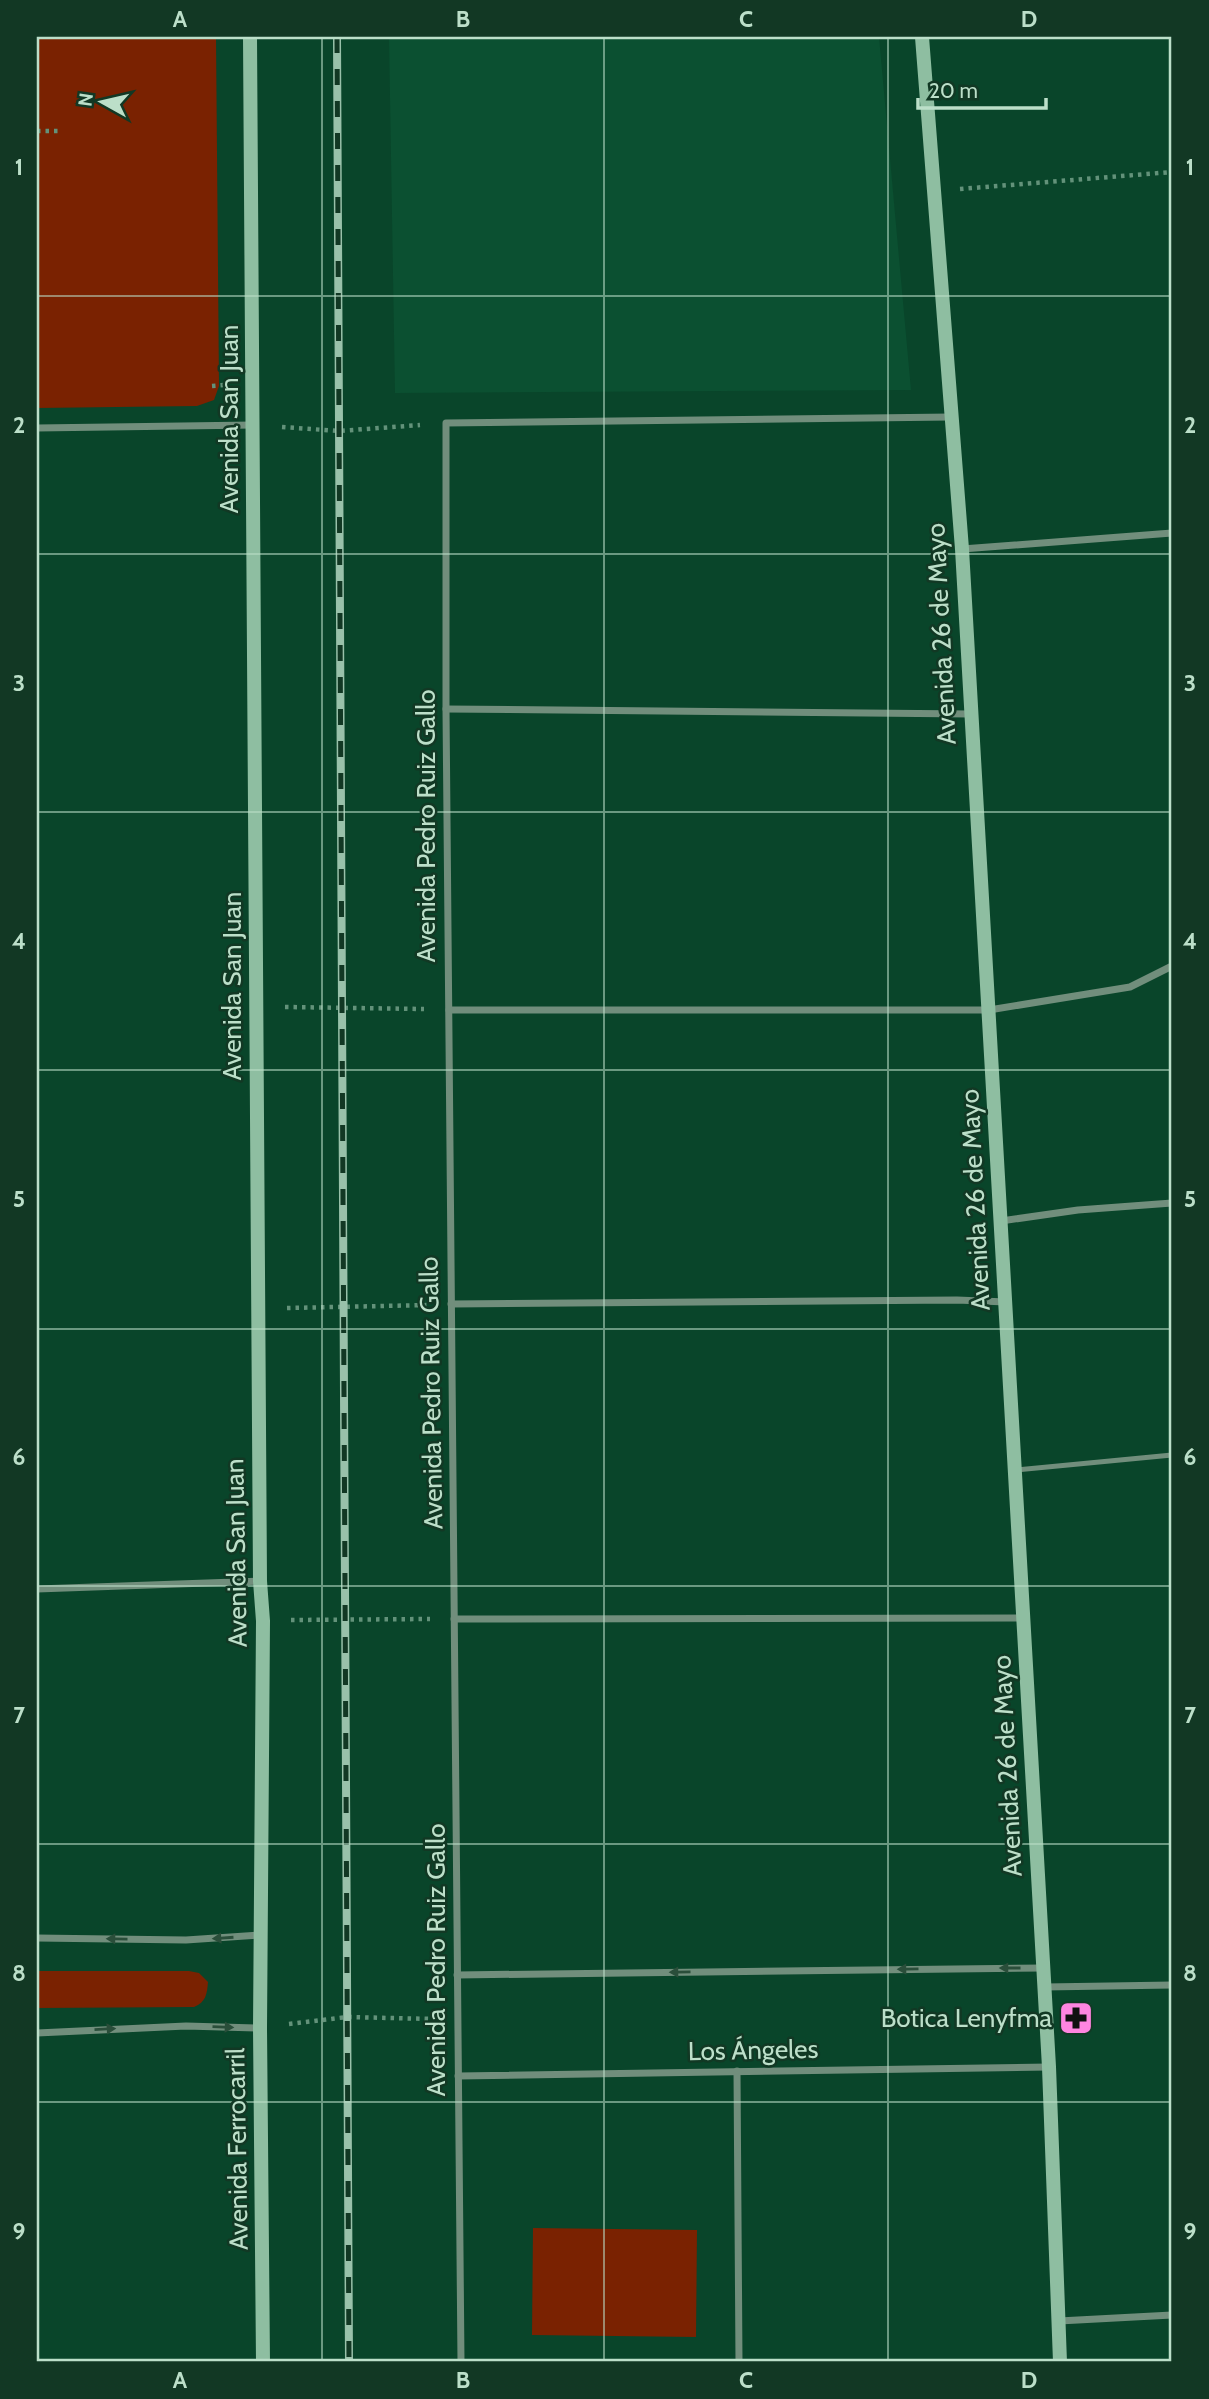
<svg xmlns="http://www.w3.org/2000/svg" width="1209" height="2399" viewBox="0 0 1209 2399" font-family="Cabin,sans-serif">
	<style>
		.built { fill: #0b5031 }
		.green { fill: #7a2201 }
		.lines { fill: none; stroke-linecap: round; stroke-linejoin: round }
		.path { stroke: #63927a; stroke-width: 4.5; stroke-dasharray: 3.5 5; stroke-linecap: butt }
		.lane { stroke: #718e7c; stroke-width: 5 }
		.street { stroke: #718e7c; stroke-width: 7 }
		.secondary { stroke: #8ebea1; stroke-width: 14 }
		.rail-casing { stroke: #99c1aa; stroke-width: 8 }
		.rail { stroke: #123824; stroke-width: 5; stroke-dasharray: 16; stroke-linecap: butt }
		.oneway { fill: #2a4e3a }
		.grid { fill: none; stroke: #bcdfc9; stroke-width: 2; stroke-opacity: 0.55 }
		.labels { text-anchor: middle; dominant-baseline: central; stroke-width: 5; stroke-linejoin: round; paint-order: stroke }
		.street-label { font-size: 26px; fill: #bcdfc9; stroke: #123824 }
		.poi-label { font-size: 26px; fill: #bcdfc9; stroke: #123824; text-anchor: end }
		.neatline { fill: none; stroke: #bcdfc9; stroke-width: 2.5 }
		.grid-label { font-size: 23px; text-anchor: middle; font-weight: bold; fill: #bcdfc9 }
	</style>
	<rect width="100%" height="100%" fill="#09452a"/>
	<polygon class="built" points="389,37 879,37 911,390 395,393"/>
	<g class="green">
		<polygon points="37,37 216,37 219,386 214,400 197,406 37,408"/>
		<path d="M37,1971h152l10,2 9,9c-1,12 -2,20 -14,25l-157,1z"/>
		<polygon points="533,2228 697,2230 696,2337 532,2335"/>
	</g>
	<g class="lines">
		<g class="path">
			<polyline points="37,131 62,131"/>
			<polyline points="960,189 1172,172"/>
			<polyline points="212,386 225,385"/>
			<polyline points="282,427 339,431 420,425"/>
			<polyline points="285,1007 424,1009"/>
			<polyline points="287,1308 429,1305"/>
			<polyline points="291,1620 430,1619"/>
			<polyline points="289,2024 347,2017 434,2019"/>
		</g>
		<polyline class="lane" points="1015,1470 1172,1455"/>
		<g class="street">
			<polyline points="37,428 253,425"/>
			<polyline points="962,549 1172,533"/>
			<polyline points="446,709 970,714"/>
			<polyline points="449,1010 989,1010 1130,987 1172,966"/>
			<polyline points="1001,1221 1078,1210 1172,1203"/>
			<polyline points="451,1304 957,1300 1006,1302"/>
			<polyline points="37,1589 260,1581"/>
			<polyline points="454,1619 1024,1618"/>
			<polyline points="37,1938 186,1940 260,1935"/>
			<polyline points="457,1975 1043,1968"/>
			<polyline points="1045,1987 1172,1985"/>
			<polyline points="37,2033 186,2026 260,2028"/>
			<polyline points="737,2071 739,2362"/>
			<polyline points="458,2076 1049,2067"/>
			<polyline points="1059,2321 1172,2315"/>
			<polyline points="461,2362 446,709 446,423 951,417"/>
		</g>
		<g class="secondary">
			<polyline points="250,37 260,1581 263,1621 260,2028 263,2362"/>
			<polyline points="922,37 962,549 1049,2067 1060,2362"/>
		</g>
		<g class="rail-casing">
			<polyline id="rail" points="337,37 349,2362"/>
		</g>
		<use href="#rail" class="rail"/>
	</g>
	<defs><path id="oneway-solid" d="M-6-.8H1V-3.2L6.5 0L1 3.2V.8H-6Z" transform="scale(1.75)"/></defs>
	<g class="oneway">
		<use href="#oneway-solid" transform="translate(223 1938) rotate(176)"/>
		<use href="#oneway-solid" transform="translate(117 1939) rotate(-179)"/>
		<use href="#oneway-solid" transform="translate(1010 1968) rotate(180)"/>
		<use href="#oneway-solid" transform="translate(908 1969) rotate(179)"/>
		<use href="#oneway-solid" transform="translate(680 1972) rotate(179)"/>
		<use href="#oneway-solid" transform="translate(223 2027) rotate(2)"/>
		<use href="#oneway-solid" transform="translate(105 2029) rotate(-3)"/>
	</g>
	<path class="grid" d="M322,37v2325M604,37v2325M888,37v2325M37,296h1135M37,554h1135M37,812h1135M37,1070h1135M37,1329h1135M37,1586h1135M37,1844h1135M37,2102h1135"/>
	<defs>
		<g id="pharmacy-square" transform="scale(1.75)"><rect x="-9" y="-9" width="18" height="18" rx="4" fill="#fe85e0" stroke="#123824"/><path d="M-2-6h4v4h4v4h-4v4h-4v-4h-4v-4h4Z" fill="#111"/></g>
	</defs>
	<g fill-rule="evenodd">
		<use href="#pharmacy-square" x="1076" y="2018"/>
	</g>
	<g class="labels">
		<g class="street-label">
			<text transform="translate(229 419) rotate(-90)">Avenida San Juan</text>
			<text transform="translate(941 634) rotate(-93)">Avenida 26 de Mayo</text>
			<text transform="translate(426 826) rotate(-90)">Avenida Pedro Ruiz Gallo</text>
			<text transform="translate(232 986) rotate(-90)">Avenida San Juan</text>
			<text transform="translate(975 1200) rotate(-93)">Avenida 26 de Mayo</text>
			<text transform="translate(431 1393) rotate(-91)">Avenida Pedro Ruiz Gallo</text>
			<text transform="translate(236 1553) rotate(-91)">Avenida San Juan</text>
			<text transform="translate(1007 1766) rotate(-93)">Avenida 26 de Mayo</text>
			<text transform="translate(436 1960) rotate(-90)">Avenida Pedro Ruiz Gallo</text>
			<text transform="translate(753 2050) rotate(-1)">Los Ángeles</text>
			<text transform="translate(237 2149) rotate(-91)">Avenida Ferrocarril</text>
		</g>
		<g class="poi-label">
			<text x="1052" y="2018">Botica Lenyfma</text>
		</g>
	</g>
	<rect width="1209" height="2399" fill="none" stroke="#123824" stroke-width="77"/>
	<g transform="translate(102 102) rotate(278)" stroke="#123824" stroke-width="5" paint-order="stroke">
	<path d="M0-5L12 26L0 18L-12 26Z" fill="#bcdfc9"/>
	<text y="-10" font-size="19" font-weight="bold" text-anchor="middle" fill="#bcdfc9">N</text>
	</g>
	<path d="M918 98v10h128v-10" fill="none" stroke="#bcdfc9" stroke-width="3.5"/>
	<text x="929" y="98" font-size="21" fill="#bcdfc9" stroke="#123824" stroke-width="5" paint-order="stroke">20 m</text>
	<rect x="38" y="38" width="1132" height="2322" class="neatline"/>
	<g class="grid-label">
		<text x="180" y="27">A</text>
		<text x="463" y="27">B</text>
		<text x="746" y="27">C</text>
		<text x="1029" y="27">D</text>
		<text x="19" y="175">1</text>
		<text x="1190" y="175">1</text>
		<text x="19" y="433">2</text>
		<text x="1190" y="433">2</text>
		<text x="19" y="691">3</text>
		<text x="1190" y="691">3</text>
		<text x="19" y="949">4</text>
		<text x="1190" y="949">4</text>
		<text x="19" y="1207">5</text>
		<text x="1190" y="1207">5</text>
		<text x="19" y="1465">6</text>
		<text x="1190" y="1465">6</text>
		<text x="19" y="1723">7</text>
		<text x="1190" y="1723">7</text>
		<text x="19" y="1981">8</text>
		<text x="1190" y="1981">8</text>
		<text x="19" y="2239">9</text>
		<text x="1190" y="2239">9</text>
		<text x="180" y="2388">A</text>
		<text x="463" y="2388">B</text>
		<text x="746" y="2388">C</text>
		<text x="1029" y="2388">D</text>
	</g>
</svg>
